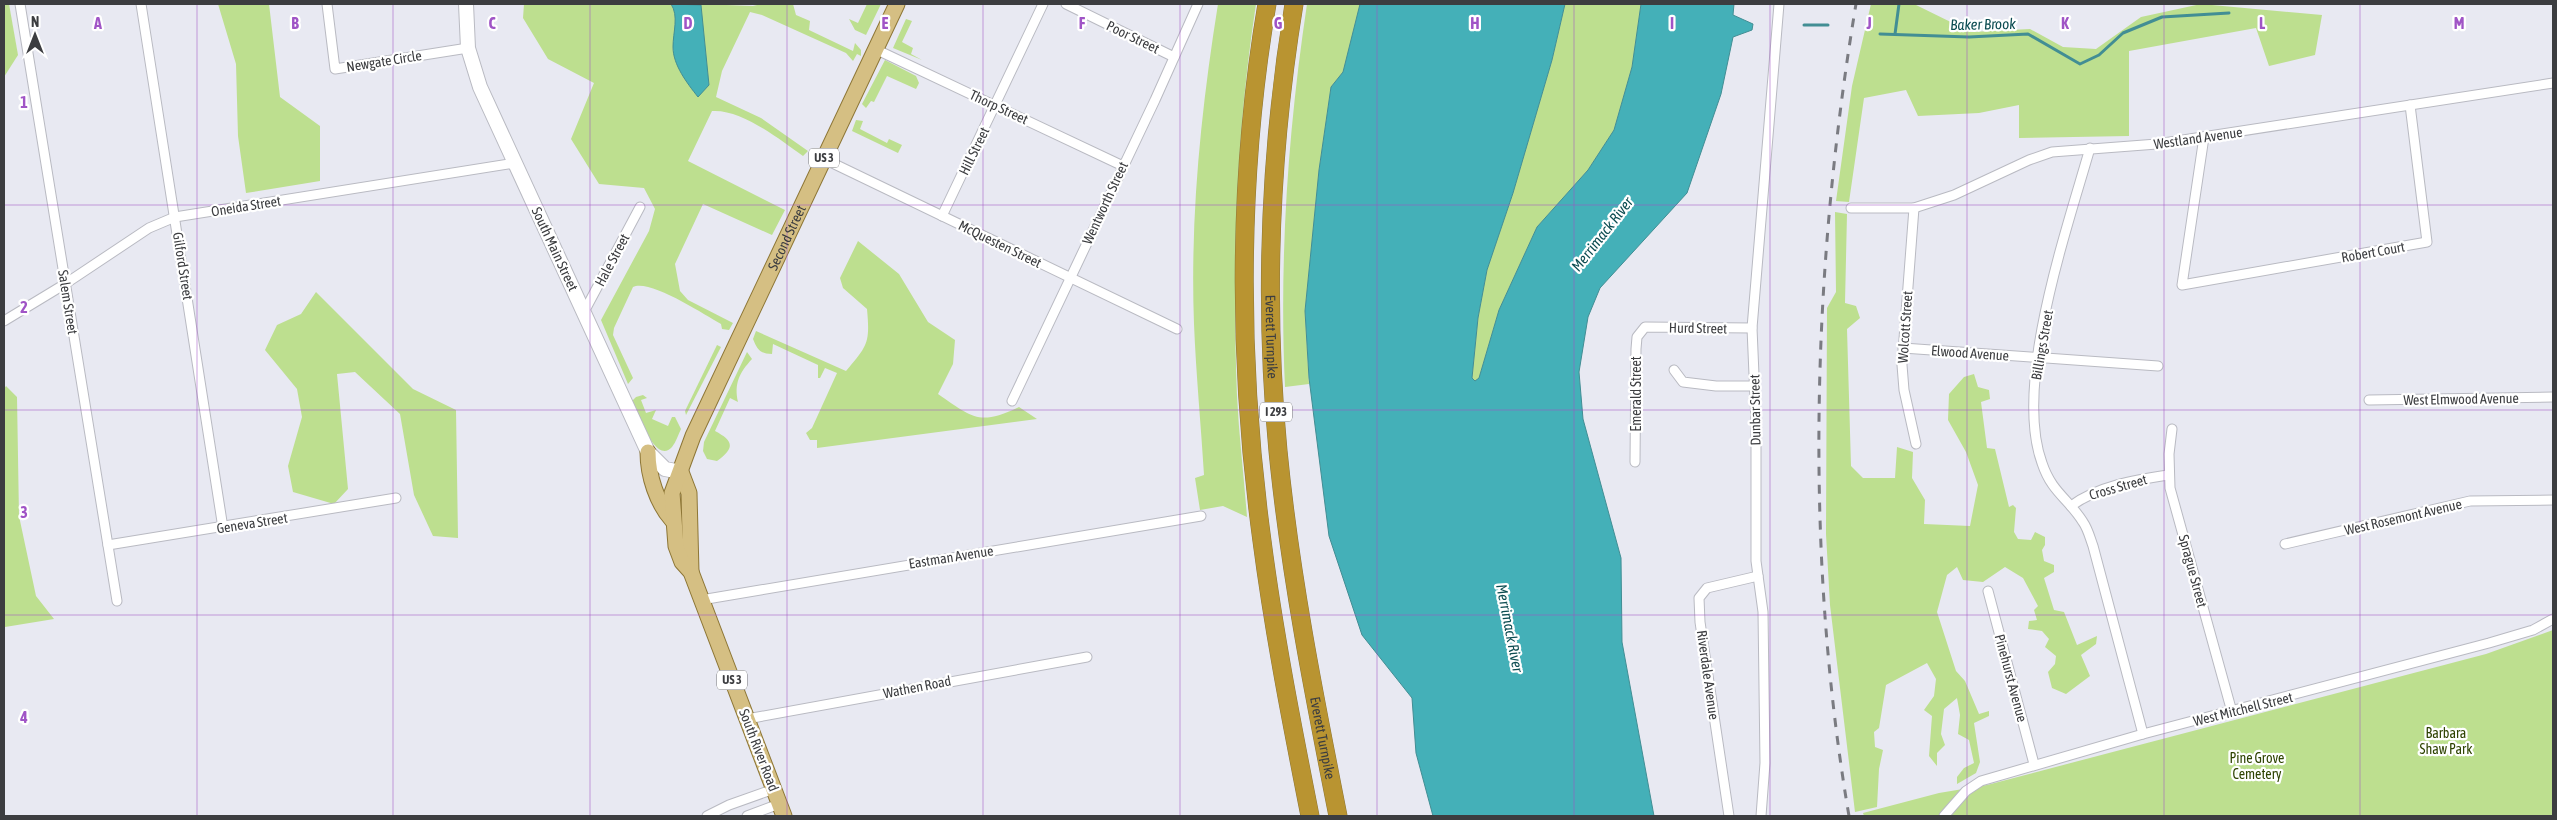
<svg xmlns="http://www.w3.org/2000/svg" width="2557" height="820" viewBox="0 0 2557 820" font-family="'Asap Condensed',sans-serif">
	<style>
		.green { fill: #bddf8f }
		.water { fill: #44b0b8; stroke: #428e94 }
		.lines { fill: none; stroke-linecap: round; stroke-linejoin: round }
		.stream { stroke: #428e94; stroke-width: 3 }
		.minor-casing { stroke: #b9bac2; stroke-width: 11 }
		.secondary-casing { stroke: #b9bac2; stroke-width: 16 }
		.primary-casing { stroke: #8d7636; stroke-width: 17 }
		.motorway-casing { stroke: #8d7636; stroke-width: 19 }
		.minor { stroke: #fff; stroke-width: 9 }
		.secondary { stroke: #fff; stroke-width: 14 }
		.primary { stroke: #d5bf83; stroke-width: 15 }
		.motorway { stroke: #b99431; stroke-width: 18 }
		.rail { stroke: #7a7b81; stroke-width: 3; stroke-dasharray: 9 9; stroke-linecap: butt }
		.grid { fill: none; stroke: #a054c6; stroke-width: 1; stroke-opacity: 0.55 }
		.labels { text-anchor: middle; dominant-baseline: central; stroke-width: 4.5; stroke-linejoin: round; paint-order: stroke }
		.shield { fill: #fff; stroke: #767779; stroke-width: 1 }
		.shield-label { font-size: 12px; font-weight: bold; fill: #3c3d40 }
		.street-label { font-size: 14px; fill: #3c3d40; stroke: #fff }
		.park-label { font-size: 14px; fill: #2e4301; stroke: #fff }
		.water-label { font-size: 15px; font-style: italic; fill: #0c4c51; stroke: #fff }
		.grid-label { font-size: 16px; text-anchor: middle; font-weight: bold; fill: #a054c6; stroke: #fff; stroke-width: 4.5; stroke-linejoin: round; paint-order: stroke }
	</style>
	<rect width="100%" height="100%" fill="#e8e9f2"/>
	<g class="green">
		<polygon points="4,4 9,4 18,55 4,77"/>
		<polygon points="218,4 269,4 280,97 320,126 320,181 246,193 238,136 236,64"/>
		<path d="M524,4h147l5,7 -3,39 36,35 -9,-81 53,2 8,-2h32l3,11 14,6 -1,9 44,21 2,-8 6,7v6l-4,-2 -4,7 -7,-8 -84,-38 -12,-3 -28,59 -6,26 45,21 47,33 -5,5c-24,-17 -61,-47 -91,-45l-24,50 97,49 -13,25 -69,-31 -28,60 5,27 8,9 45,23 -4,7 -7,-1 -1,-5c-18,-10 -71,-45 -88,-37l-19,41 -1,7 20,43 -5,6 -27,-64 48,-89 6,-22 -11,-21 -45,-4 -28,-45 23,-56 -46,-24 -25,-41z"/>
		<polygon points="867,4 881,4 866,35 855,30 849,19 858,23"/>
		<path d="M1218,4h38c-20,129 -24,262 -19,392 2,41 7,81 10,121l-24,-11 -23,4 -5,-32 9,-3c-3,-50 -8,-101 -10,-151 -4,-107 7,-214 24,-320z"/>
		<path d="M1307,4h53l-17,68 -12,15 -12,83 -14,141 4,73 -24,3c-6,-128 3,-256 22,-383z"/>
		<polygon points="1565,4 1641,4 1632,67 1614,130 1588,170 1537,227 1499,310 1479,378 1475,381 1472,378 1478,318 1487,270 1513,193 1552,60"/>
		<polygon points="1871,4 1914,4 1971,32 2030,29 2063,47 2096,49 2141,17 2201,4 2322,15 2315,55 2269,66 2256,28 2129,51 2129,136 2019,138 2019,105 1979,113 1918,116 1906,90 1864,98 1849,202 1836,201 1852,86"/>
		<polygon points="906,19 912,21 902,42 913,48 911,54 922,60 893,48"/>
		<polygon points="885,60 916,76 919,83 916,89 887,76 874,102 871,101 866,108 862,104"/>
		<polygon points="856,120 863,121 860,129 887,143 889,139 902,145 898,153 852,131"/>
		<polygon points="1835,212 1847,214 1845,303 1856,306 1860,318 1847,329 1851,466 1863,478 1895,478 1897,447 1913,452 1912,478 1925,500 1924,524 1970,526 1978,485 1966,452 1948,420 1949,394 1964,377 1974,374 1978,387 1989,390 1990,399 1981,402 1987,448 1995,449 2009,507 2013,505 2016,508 2014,532 2018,539 2031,540 2035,532 2045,537 2045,545 2042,550 2044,561 2054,565 2054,572 2044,578 2054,610 2064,612 2077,645 2097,636 2096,644 2081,655 2090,676 2066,694 2052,688 2048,672 2055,664 2056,656 2045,647 2049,639 2042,631 2028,629 2029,621 2037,620 2034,610 2038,606 2023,578 2005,567 1983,582 1963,580 1957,567 1947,575 1937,612 1956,671 1965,681 1979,714 1989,711 1989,716 1974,723 1980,762 1976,773 1957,784 1957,777 1964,768 1974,763 1969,740 1958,734 1960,715 1957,698 1944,709 1941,734 1945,745 1937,753 1937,766 1929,756 1932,716 1924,710 1934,696 1936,679 1927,663 1886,685 1879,728 1874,732 1875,747 1883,750 1879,769 1877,807 1855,812 1830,605 1826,534 1827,308 1836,292"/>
		<path d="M858,241l41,33 29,48 27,18 -2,24 -15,30c35,24 41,32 81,13l18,12 -220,29v-8h-7l-4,-7 6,-5 25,-55 -12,-5 -5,10h-2v-13l-45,-21 -1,10c-12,0 -15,-5 -19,-15l3,-8 90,40c22,-26 24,-28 21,-62l-24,-21 -3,-10z"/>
		<polygon points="316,292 413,389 456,410 458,538 433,536 414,495 400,414 355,372 337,374 348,489 334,504 293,492 288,466 302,417 297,389 265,350 277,325 301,314"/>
		<polygon points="717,345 721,347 686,415 685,411"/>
		<path d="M747,352l5,7c-13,14 -18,25 -14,43l-8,-4 -15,33c19,10 20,17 2,30l-10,-2 -4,-8 1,-9z"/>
		<polygon points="6,386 17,397 19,516 36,596 54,619 5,627 4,389"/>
		<path d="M643,395l4,3 -6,2 5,13 10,-3 -4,9 16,7 4,-9h3l6,12c-3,6 -5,13 -9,18 -17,19 -35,-36 -40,-46l4,-4z"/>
		<polygon points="2553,630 2553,816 1864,816 1863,813 1939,793 1987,785 2486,654"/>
	</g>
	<g class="water">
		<path d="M671,4l30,1 8,80 -11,12c-11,-14 -25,-32 -25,-50 0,-15 6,-31 -2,-43z"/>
		<polygon points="1360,4 1565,4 1552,60 1513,193 1487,270 1478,318 1472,378 1475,381 1479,378 1499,310 1537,227 1588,170 1614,130 1632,67 1641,4 1734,4 1733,15 1753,24 1752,30 1733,37 1721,94 1687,193 1600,288 1588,317 1579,372 1583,419 1621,558 1622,642 1654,816 1433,816 1416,753 1412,698 1362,635 1329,536 1309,378 1305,311 1319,170 1331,87 1343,72"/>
	</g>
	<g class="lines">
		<g class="stream">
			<polyline points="1804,25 1828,25"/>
			<polyline points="1880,34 1969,37 2028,34 2080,64 2099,55 2123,33 2162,17 2229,13"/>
			<polyline points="1895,34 1899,4"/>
		</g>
		<g class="minor-casing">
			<g id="minor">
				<polyline points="20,4 117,601"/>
				<polyline points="141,4 223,528"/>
				<polyline points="327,4 335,69 468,48"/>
				<polyline points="1066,4 1174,57"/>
				<polyline points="875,49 1123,166"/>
				<polyline points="2204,137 2182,285 2427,242 2410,105"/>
				<path d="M2090,148c-23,81 -77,236 -48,315 10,30 26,35 41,59 5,7 7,16 10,24l50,188"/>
				<polyline points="824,159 1177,329"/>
				<polyline points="1851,208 1914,208 1954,195 2029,160 2052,152 2157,144 2553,83"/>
				<polyline points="1914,208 1902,365 1904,390 1916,444"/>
				<polyline points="942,216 1043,4"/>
				<polyline points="584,312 640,207"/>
				<polyline points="4,321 65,284 149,228 175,217 515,163"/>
				<polyline points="1903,348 2158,366"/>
				<polyline points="1674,370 1683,382 1716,386 1755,386"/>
				<polyline points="2369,400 2553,397"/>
				<polyline points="1012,401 1155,100 1198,4"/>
				<polyline points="2172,429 2169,454 2170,488 2232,712"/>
				<polyline points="1635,462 1636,349 1637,337 1645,327 1752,328"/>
				<path d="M2071,506c27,-20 64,-26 97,-31"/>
				<polyline points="2285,544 2470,501 2553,500"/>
				<polyline points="108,545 396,498"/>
				<polyline points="1988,591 2034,764"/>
				<polyline points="701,600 1201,516"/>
				<polyline points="747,719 1087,657"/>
				<polyline points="707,816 729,805 774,789"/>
				<polyline points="747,816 779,804"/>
				<polyline points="1729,816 1700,622 1699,598 1707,588 1758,576"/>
				<polyline points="1761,816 1765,763 1763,612 1756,561 1756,422 1752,328 1779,4"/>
				<polyline points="1944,816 1966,791 1981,781 2143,734 2489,643 2533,630 2553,619"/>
			</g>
		</g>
		<g class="secondary-casing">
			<polyline id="secondary" points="466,4 468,48 480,87 648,452 665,469 681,472"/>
		</g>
		<g class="primary-casing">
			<g id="primary">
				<path d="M648,452c0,24 9,51 24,68"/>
				<polyline points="681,472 689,493 691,572"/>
				<path id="s1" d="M784,816l-93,-244 -9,-10 -6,-16 -4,-53 21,-57 204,-432"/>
			</g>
		</g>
		<g class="motorway-casing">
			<g id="motorway">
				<path d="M1267,4c-30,175 -29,360 -5,537 12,92 30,184 48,275"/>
				<path id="s2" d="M1294,4c-24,146 -30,299 -16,447 12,123 36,244 60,365"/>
			</g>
		</g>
		<use href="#minor" class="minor"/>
		<use href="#secondary" class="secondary"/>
		<use href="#primary" class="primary"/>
		<use href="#motorway" class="motorway"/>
		<path class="rail" d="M1849,816c-45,-263 -37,-549 7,-812"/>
	</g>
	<path class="grid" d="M197,4v812M393,4v812M590,4v812M787,4v812M983,4v812M1180,4v812M1377,4v812M1574,4v812M1770,4v812M1967,4v812M2164,4v812M2360,4v812M4,205h2549M4,410h2549M4,615h2549"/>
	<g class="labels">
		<g class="shield">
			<rect x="809" y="148.5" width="30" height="19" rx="4"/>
			<rect x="1260" y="402.5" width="32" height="19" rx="4"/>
			<rect x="717" y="670.5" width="30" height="19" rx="4"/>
		</g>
		<g class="shield-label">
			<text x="824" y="158">US 3</text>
			<text x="1276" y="412">I 293</text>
			<text x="732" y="680">US 3</text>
		</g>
		<g class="street-label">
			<text transform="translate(1133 37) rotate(26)">Poor Street</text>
			<text transform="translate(384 61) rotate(-9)">Newgate Circle</text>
			<text transform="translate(999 107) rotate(25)">Thorp Street</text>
			<text transform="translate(2198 138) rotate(-8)">Westland Avenue</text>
			<text transform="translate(974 151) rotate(-64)">Hill Street</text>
			<text transform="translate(1105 203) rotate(-65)">Wentworth Street</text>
			<text transform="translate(246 206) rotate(-9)">Oneida Street</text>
			<text stroke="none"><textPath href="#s1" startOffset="625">Second Street</textPath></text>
			<text transform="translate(1000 244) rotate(26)">McQuesten Street</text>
			<text transform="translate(555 249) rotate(65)">South Main Street</text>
			<text transform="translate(2373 252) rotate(-10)">Robert Court</text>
			<text transform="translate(612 260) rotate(-62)">Hale Street</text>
			<text transform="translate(183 266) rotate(81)">Gilford Street</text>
			<text transform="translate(68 302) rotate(81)">Salem Street</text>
			<text transform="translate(1905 327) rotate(-86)">Wolcott Street</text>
			<text transform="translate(1698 328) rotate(1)">Hurd Street</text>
			<text stroke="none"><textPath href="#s2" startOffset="334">Everett Turnpike</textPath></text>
			<text transform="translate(2042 345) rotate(-80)">Billings Street</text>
			<text transform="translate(1970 353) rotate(4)">Elwood Avenue</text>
			<text transform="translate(1636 394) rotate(-90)">Emerald Street</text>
			<text transform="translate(2461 399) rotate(-1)">West Elmwood Avenue</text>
			<text transform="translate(1755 410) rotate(-91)">Dunbar Street</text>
			<text transform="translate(2118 487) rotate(-16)">Cross Street</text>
			<text transform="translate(2403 517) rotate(-13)">West Rosemont Avenue</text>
			<text transform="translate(252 523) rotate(-9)">Geneva Street</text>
			<text transform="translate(951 557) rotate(-9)">Eastman Avenue</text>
			<text transform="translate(2193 571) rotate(75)">Sprague Street</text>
			<text transform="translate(1708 675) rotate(82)">Riverdale Avenue</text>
			<text transform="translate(2011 678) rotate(75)">Pinehurst Avenue</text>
			<text transform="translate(917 687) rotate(-11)">Wathen Road</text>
			<text transform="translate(2243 709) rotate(-14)">West Mitchell Street</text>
			<text stroke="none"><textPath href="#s2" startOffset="739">Everett Turnpike</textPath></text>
			<text transform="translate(759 750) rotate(69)">South River Road</text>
		</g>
		<g class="park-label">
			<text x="2446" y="733">Barbara<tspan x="2446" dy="16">Shaw Park</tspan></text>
			<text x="2257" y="758">Pine Grove<tspan x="2257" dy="16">Cemetery</tspan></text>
		</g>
		<g class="water-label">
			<text transform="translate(1983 24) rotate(-1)">Baker Brook</text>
			<text transform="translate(1602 234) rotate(-52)">Merrimack River</text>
			<text transform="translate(1510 628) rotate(79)">Merrimack River</text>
		</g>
	</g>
	<g class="grid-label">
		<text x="98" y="29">A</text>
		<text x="295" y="29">B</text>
		<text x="492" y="29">C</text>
		<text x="688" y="29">D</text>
		<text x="885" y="29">E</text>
		<text x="1082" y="29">F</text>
		<text x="1278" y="29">G</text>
		<text x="1475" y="29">H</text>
		<text x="1672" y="29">I</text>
		<text x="1869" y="29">J</text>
		<text x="2065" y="29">K</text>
		<text x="2262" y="29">L</text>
		<text x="2459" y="29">M</text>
		<text x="24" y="108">1</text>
		<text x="24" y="313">2</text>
		<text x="24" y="518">3</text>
		<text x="24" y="723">4</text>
	</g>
	<rect width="2557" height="820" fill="none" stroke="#3c3d40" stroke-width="10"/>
	<g transform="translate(35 35)" stroke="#ffffff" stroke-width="4" paint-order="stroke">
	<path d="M0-4L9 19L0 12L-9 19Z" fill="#3c3d40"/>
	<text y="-8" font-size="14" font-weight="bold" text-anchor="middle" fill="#3c3d40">N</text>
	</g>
</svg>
